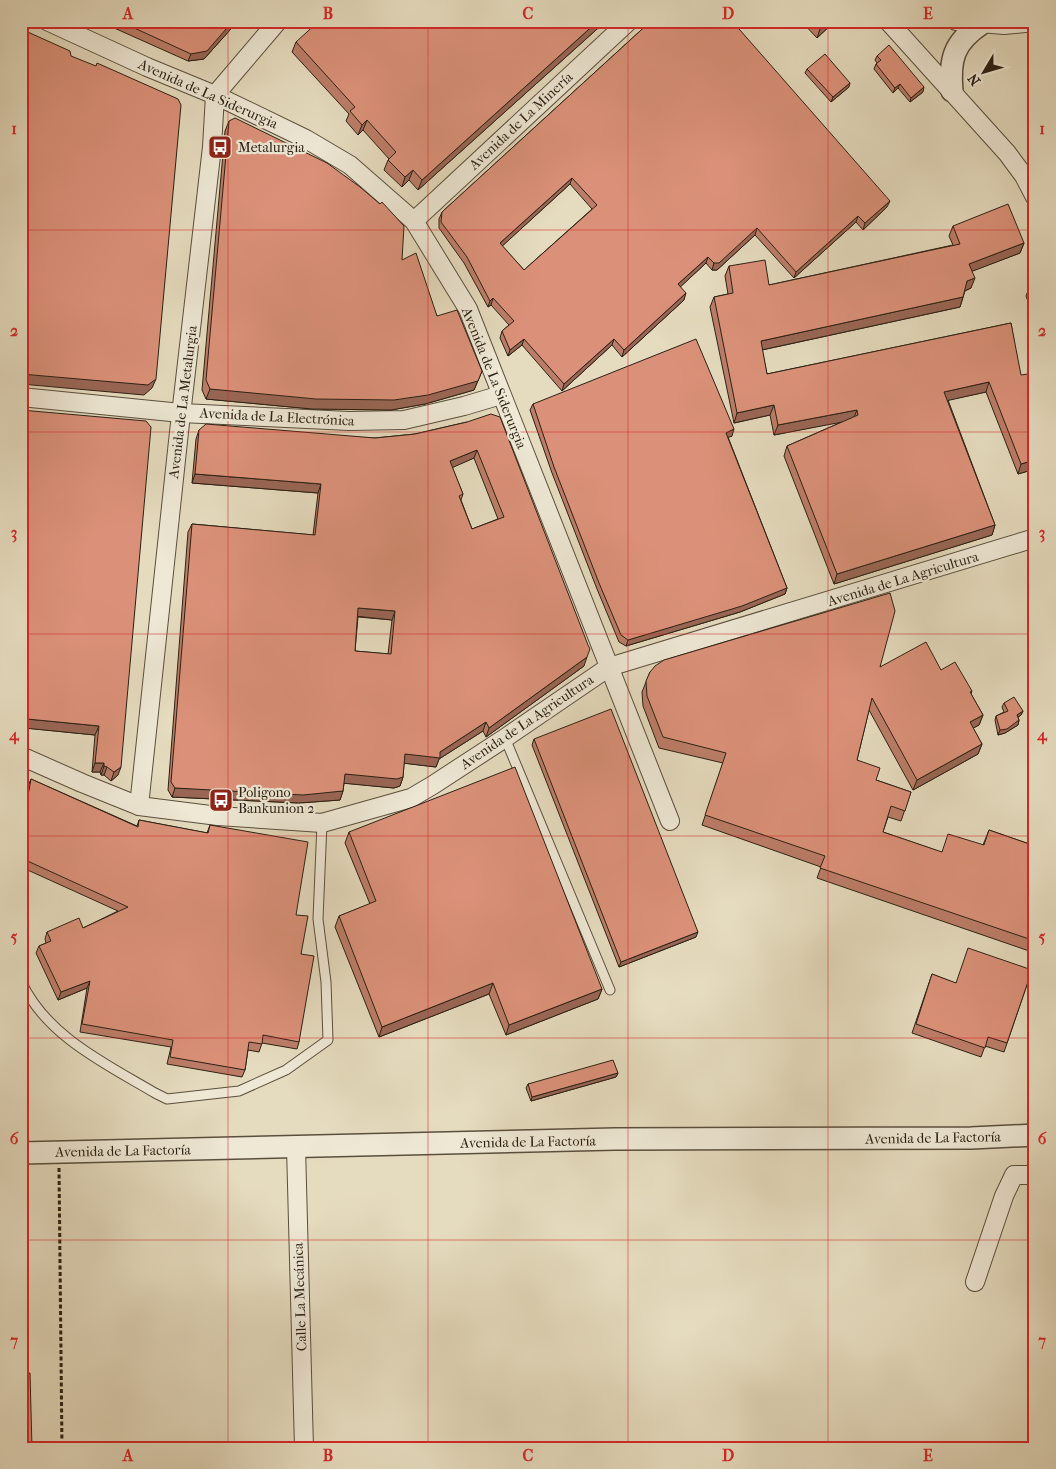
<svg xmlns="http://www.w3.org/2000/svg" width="1056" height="1469" viewBox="0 0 1056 1469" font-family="'IM FELL French Canon',serif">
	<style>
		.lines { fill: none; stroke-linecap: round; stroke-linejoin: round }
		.service-casing { stroke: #5a4f3e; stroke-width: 11 }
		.minor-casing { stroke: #5a4f3e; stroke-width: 20 }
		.tertiary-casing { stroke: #5a4f3e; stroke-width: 24 }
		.path { stroke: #2b2014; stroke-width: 3; stroke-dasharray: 4 2.5; stroke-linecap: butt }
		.service { stroke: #eee8d5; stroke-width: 9 }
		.minor { stroke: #eee8d5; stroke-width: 18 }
		.tertiary { stroke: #eee8d5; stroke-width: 21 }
		.wall { fill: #bc7d68; stroke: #2b2014; fill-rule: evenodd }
		.shaded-wall { fill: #965; stroke: #2b2014 }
		.building { fill: #db9179; stroke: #2b2014; fill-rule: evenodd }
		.grid { fill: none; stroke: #d62828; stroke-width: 1; stroke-opacity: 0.55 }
		.labels { text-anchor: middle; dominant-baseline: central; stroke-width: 4.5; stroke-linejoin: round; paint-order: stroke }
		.street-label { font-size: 14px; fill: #2b2014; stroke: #eee8d5 }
		.poi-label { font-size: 14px; fill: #2b2014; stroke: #eee8d5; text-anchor: start }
		.neatline { fill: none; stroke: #d62828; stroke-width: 2 }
		.grid-label { font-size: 16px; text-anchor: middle; font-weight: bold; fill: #d62828 }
	</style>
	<rect width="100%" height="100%" fill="#e5dbbe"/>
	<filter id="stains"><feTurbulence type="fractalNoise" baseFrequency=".004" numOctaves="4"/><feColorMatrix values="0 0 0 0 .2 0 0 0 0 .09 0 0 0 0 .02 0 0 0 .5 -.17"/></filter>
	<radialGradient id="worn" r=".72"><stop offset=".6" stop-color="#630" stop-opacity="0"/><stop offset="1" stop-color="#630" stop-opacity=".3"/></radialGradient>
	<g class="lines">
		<g class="service-casing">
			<g id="service">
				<polyline points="505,738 610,990"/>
				<path d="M21,981c25,55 85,83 134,112l12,6 72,-8 47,-21 42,-30 -2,-58 -8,-63 4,-96"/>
			</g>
		</g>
		<g class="minor-casing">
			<g id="minor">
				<polyline points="47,21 147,67 215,95 306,139 350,165 414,221 468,309 670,821"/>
				<polyline points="888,21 1007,153 1024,176 1035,197"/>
				<polyline points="956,21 1004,25 1035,22"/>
				<polyline points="414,221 629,21"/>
				<polyline points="21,397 181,413 349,421 404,420 464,406 501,395"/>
				<polyline points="21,756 82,783 139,806 218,816 322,823 411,798 433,785 505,738 609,667 1035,538"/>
				<polyline points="139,806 179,432 212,147 215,95 278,21"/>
				<polyline points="296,1147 304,1448"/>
				<polyline points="975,1282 1004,1196 1014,1175 1035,1175"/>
			</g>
		</g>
		<g class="tertiary-casing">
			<g id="tertiary">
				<path d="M952,91c-3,-32 2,-49 29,-67"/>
				<polyline points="21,1153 615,1139 971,1138 1035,1135"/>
			</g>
		</g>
		<polyline class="path" points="59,1168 62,1448"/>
		<use href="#service" class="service"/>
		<use href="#minor" class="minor"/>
		<use href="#tertiary" class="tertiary"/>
	</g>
	<g class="wall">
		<polygon points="104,21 238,21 204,59 188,61 103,23"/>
		<polygon points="606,21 418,190 409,180 402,187 384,170 388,160 389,159 363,130 358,135 346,121 349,114 292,52 296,42"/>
		<path d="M651,21l236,186 -24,23 -7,-8 -62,56 -39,-43 -38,35h-5l-6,-7 -26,24 4,13 -62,57 -10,-12 -50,46 -40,-46 -14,11 -8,-18 2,-7 7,-6 -18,-20 -3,2 -24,-44 -25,-35v-9l3,-7zM570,184l22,25 -68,61 -22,-24z"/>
		<polygon points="801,21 835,21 817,38"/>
		<polygon points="877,56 923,92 910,102 898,88 893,93 874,69 876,64 877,63 875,60"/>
		<polygon points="807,69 849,87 831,102 805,73"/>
		<polygon points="229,121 402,260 437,316 482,371 474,390 425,404 391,410 312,409 206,399 202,390 225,131"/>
		<polygon points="953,226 1024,243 1020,253 972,271 971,288 965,291 960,307 762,350 767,374 1011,323 1035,469 1018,474 986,392 948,400 995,525 992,535 834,584 784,456 787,446 844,421 774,435 770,415 734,423 710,307 714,297 728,294 725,276 729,266 769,285 953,245 949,236"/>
		<polygon points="1035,285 1035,321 1026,296 1029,288"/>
		<polygon points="533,404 732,436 728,437 787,588 785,594 740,612 626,646 619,642 597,589 552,473 530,410"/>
		<polygon points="21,410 118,775 111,781 104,775 101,775 100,772 92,772 95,735 26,728 25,733 22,741 21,741"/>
		<path d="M467,422l117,244 -98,71 -3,-6 -44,28 -3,8 -32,-4 -1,14 -3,9 -6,2 -50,-5 -1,8 -3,9 -41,3 -127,-6 -4,-7 20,-258 4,-8 121,11 5,-42 -126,-10 4,-44 3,-9 176,8 40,-4zM474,458l24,61 -26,10 -11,-29 2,-6 -11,-27zM358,617l34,3 -4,34 -33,-3z"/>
		<polygon points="880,667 941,670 972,691 971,694 983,715 979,725 973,728 982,744 978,754 913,790 869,710 857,760 876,780 911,792 901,821 888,817 883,832 941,852 983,845 989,830 1035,846 1035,953 817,878 821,867 702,825 723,763 659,748 643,706 642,692 650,672"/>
		<polygon points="1004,703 1023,711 1021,715 1018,717 1019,720 1018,725 1005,733 998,735 995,720 996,716 1004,712 1002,707"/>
		<polygon points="534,739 696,937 619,967 532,745"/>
		<polygon points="31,779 137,826 139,820 207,833 210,825 296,915 301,954 299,1042 297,1049 262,1043 259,1052 248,1050 245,1070 242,1077 167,1064 171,1047 80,1032 87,988 58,1000 36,953 39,946 46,943 45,939 47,932 83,928 118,911 21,867 21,826 28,786"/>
		<polygon points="349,832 602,989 598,999 506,1035 489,994 379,1037 335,927 339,916 370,904 345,843"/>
		<polygon points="1032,970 1004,1052 985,1046 981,1057 912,1033 932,974 955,983"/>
		<polygon points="618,1073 616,1077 531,1101 526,1088 528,1084"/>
	</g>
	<g class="shaded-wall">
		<polygon points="233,21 238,21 204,59 188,61 191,54"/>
		<polygon points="598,21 606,21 418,190 422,180"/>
		<polygon points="829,21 835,21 817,38 820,29"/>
		<polygon points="850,83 849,87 831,102 833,97"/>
		<polygon points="900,84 898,88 893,93 895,88"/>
		<polygon points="924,87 923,92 910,102 911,98"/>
		<polygon points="367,120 363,130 358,135 362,125"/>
		<polygon points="413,170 409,180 402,187 405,177"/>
		<polygon points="572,178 570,184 498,250 500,243"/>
		<polygon points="890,201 887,207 863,230 865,223"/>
		<polygon points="858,216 856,222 794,278 796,272"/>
		<polygon points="757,228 755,235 717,270 712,270 714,263"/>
		<polygon points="1024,243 1020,253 965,274 969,264"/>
		<polygon points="708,257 706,263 676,291 678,284"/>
		<polygon points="975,278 971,288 964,291 967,281"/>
		<polygon points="686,293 684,300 622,357 624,350"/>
		<polygon points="963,297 960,307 757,351 761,341"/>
		<polygon points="493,298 491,305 488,307 490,301"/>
		<polygon points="524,339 522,345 508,356 510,350"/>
		<polygon points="614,339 612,345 562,391 564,384"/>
		<polygon points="482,371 474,390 425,404 391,410 312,409 206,399 210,389"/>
		<polygon points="21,374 156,379 152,388 144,395 21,384"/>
		<polygon points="989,382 986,392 941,402 944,392"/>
		<polygon points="774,405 770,415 734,423 737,413"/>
		<polygon points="857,410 853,420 774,435 778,425"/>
		<polygon points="734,429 732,436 724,439 726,433"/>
		<polygon points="477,450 474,458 447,470 450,461"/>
		<polygon points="1035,460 1035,469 1018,474 1021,464"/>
		<polygon points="195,474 321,484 318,493 192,483"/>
		<polygon points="995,525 992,535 834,584 837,574"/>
		<polygon points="787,588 785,594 740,612 626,646 628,640"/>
		<polygon points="358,608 395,611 392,620 355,616"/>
		<polygon points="587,657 584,666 486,737 489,728"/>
		<polygon points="1023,711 1021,715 1015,719 1017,715"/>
		<polygon points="983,715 979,725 966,732 970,722"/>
		<polygon points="27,719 99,726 95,735 24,728"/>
		<polygon points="1019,720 1018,725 1005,733 998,735 1000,730"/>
		<polygon points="486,722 483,731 439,759 436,767 402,763 405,754 440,752"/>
		<polygon points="982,744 978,754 913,790 917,780"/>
		<polygon points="95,763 104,763 100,772 92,772"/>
		<polygon points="104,766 107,767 104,775 101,775"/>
		<polygon points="121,767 118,775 111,781 114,772"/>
		<polygon points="345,774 403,777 400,786 394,788 341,783"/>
		<polygon points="175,788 343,791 340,800 299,803 172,797"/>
		<polygon points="698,932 696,937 619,967 621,962"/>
		<polygon points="90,981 87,988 58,1000 61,992"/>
		<polygon points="493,983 489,994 379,1037 382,1027"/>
		<polygon points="602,989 598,999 506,1035 509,1025"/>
		<polygon points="618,1073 616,1077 531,1101 532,1097"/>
	</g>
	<g class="building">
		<polygon points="119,21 233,21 207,51 191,54"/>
		<polygon points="319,21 598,21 422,180 413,170 405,177 388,160 396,152 367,120 362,125 350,111 355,107 296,42"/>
		<path d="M651,21h81l158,180 -25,22 -7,-7 -62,56 -39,-44 -38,35h-5l-6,-6 -30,27 8,9 -62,57 -10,-11 -50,45 -40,-45 -14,11 -8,-19 12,-10 -21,-23 -3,3 -23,-44 -26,-35 1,-10zM572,178l25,27 -73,65 -24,-27z"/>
		<polygon points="813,21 829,21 820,29"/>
		<polygon points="21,29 70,51 71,56 96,66 97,63 178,99 181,105 156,379 148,385 21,374"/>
		<polygon points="889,45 924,87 911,98 900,84 895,88 876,64 881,60 877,56"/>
		<polygon points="825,54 850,83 833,97 807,69"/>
		<polygon points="235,118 327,163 360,187 380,204 382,202 404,226 402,260 416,253 437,316 457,310 482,371 478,381 428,395 394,400 316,399 210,389 206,380 229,121"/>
		<polygon points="1008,204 1024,243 969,264 975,278 967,281 963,297 761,341 767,374 1011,323 1021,375 1035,373 1035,460 1021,464 989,382 944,392 995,525 837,574 787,446 858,415 857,410 778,425 774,405 737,413 714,297 733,293 729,266 765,260 769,285 960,244 953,226"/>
		<polygon points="1035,285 1035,305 1029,288"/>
		<polygon points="696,339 734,429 726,433 787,588 742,606 628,640 621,635 599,583 554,467 533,404"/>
		<polygon points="21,410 146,421 151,427 121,767 114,772 107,767 104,766 104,763 95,763 99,726 27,719 25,733 21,731"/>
		<path d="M491,414l9,3 88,228 2,4 -3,8 -98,71 -3,-6 -46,30v6l-35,-4 -2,23 -6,2 -52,-5 -2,17 -40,4 -128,-7 -4,-6 21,-258 123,11 6,-51 -126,-10 4,-44 7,-6 169,14 40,-4 52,-12zM477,450l27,67 -32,12 -13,-33 4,-2 -13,-33zM358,608l37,3 -4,43 -36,-3z"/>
		<polygon points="890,593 895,611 880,667 926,642 941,670 955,662 972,691 970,692 983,715 970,722 982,744 917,780 872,698 857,760 880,768 876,780 911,792 905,811 891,806 883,832 942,852 948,834 984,845 989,830 1035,846 1035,941 820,868 825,856 705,815 726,753 663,737 647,696 646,681 650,672 655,666 664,660"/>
		<polygon points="1014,697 1023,711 1017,715 1019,720 1007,729 1000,730 996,716 1008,711 1004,703"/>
		<polygon points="611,709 698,932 621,962 534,739"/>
		<polygon points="515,767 602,989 509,1025 493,983 382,1027 339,916 376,901 349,832"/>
		<polygon points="31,779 138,827 139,820 208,833 210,825 308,842 296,915 308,916 301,954 314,956 299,1042 263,1035 262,1044 249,1042 245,1070 170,1057 173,1040 82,1024 90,981 61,992 39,946 51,941 47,932 79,918 83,928 128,907 21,858 21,834"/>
		<polygon points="968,948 1032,970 1007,1043 988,1037 985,1048 916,1024 932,974 956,983"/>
		<polygon points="613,1060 618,1073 532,1097 528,1084"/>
		<polygon points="21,1373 30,1373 32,1448 21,1448"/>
	</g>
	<path class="grid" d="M228,21v1427M428,21v1427M628,21v1427M828,21v1427M21,230h1014M21,432h1014M21,634h1014M21,836h1014M21,1038h1014M21,1240h1014"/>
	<defs>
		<g id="bus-square" transform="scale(1.25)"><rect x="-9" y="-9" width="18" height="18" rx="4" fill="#8f2418" stroke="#eee8d5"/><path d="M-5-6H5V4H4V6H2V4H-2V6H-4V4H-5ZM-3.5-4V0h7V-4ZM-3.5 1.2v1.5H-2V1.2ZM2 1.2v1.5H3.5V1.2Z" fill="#fff"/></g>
	</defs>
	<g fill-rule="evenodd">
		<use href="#bus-square" x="220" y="147"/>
		<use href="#bus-square" x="221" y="800"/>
	</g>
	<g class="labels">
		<g class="street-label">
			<text transform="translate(208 94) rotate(24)">Avenida de La Siderurgia</text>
			<text transform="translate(521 121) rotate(-43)">Avenida de La Minería</text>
			<text transform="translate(494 378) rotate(68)">Avenida de La Siderurgia</text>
			<text transform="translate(183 402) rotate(-83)">Avenida de La Metalurgia</text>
			<text transform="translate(277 417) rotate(3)">Avenida de La Electrónica</text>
			<text transform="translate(903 579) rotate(-17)">Avenida de La Agricultura</text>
			<text transform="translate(527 722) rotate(-34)">Avenida de La Agricultura</text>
			<text transform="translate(933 1138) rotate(-1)">Avenida de La Factoría</text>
			<text transform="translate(528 1142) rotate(-1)">Avenida de La Factoría</text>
			<text transform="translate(123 1151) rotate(-1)">Avenida de La Factoría</text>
			<text transform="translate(300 1297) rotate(-92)">Calle La Mecánica</text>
		</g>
		<g class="poi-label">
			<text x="238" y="147">Metalurgia</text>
			<text x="238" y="792">Poligono<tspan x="238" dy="16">Bankunion 2</tspan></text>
		</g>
	</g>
	<rect width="1056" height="1469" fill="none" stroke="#e5dbbe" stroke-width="55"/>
	<g transform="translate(984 72) rotate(232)" stroke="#eee8d5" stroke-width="4" paint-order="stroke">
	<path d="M0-4L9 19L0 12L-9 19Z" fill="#2b2014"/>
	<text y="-8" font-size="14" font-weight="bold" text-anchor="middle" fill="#2b2014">N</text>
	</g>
	<rect x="28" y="28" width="1000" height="1414" class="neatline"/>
	<g class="grid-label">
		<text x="128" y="19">A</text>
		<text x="328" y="19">B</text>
		<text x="528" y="19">C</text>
		<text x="728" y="19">D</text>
		<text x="928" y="19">E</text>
		<text x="14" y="134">1</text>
		<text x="1042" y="134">1</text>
		<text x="14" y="336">2</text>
		<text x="1042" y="336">2</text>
		<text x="14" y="538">3</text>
		<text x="1042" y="538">3</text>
		<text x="14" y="740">4</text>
		<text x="1042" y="740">4</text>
		<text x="14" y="942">5</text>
		<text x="1042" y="942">5</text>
		<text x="14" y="1144">6</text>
		<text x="1042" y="1144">6</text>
		<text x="14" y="1346">7</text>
		<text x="1042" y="1346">7</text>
		<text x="128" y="1461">A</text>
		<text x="328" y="1461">B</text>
		<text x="528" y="1461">C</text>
		<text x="728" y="1461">D</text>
		<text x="928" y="1461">E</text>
	</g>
	<rect width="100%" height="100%" filter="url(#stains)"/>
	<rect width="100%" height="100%" fill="url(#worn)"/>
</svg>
